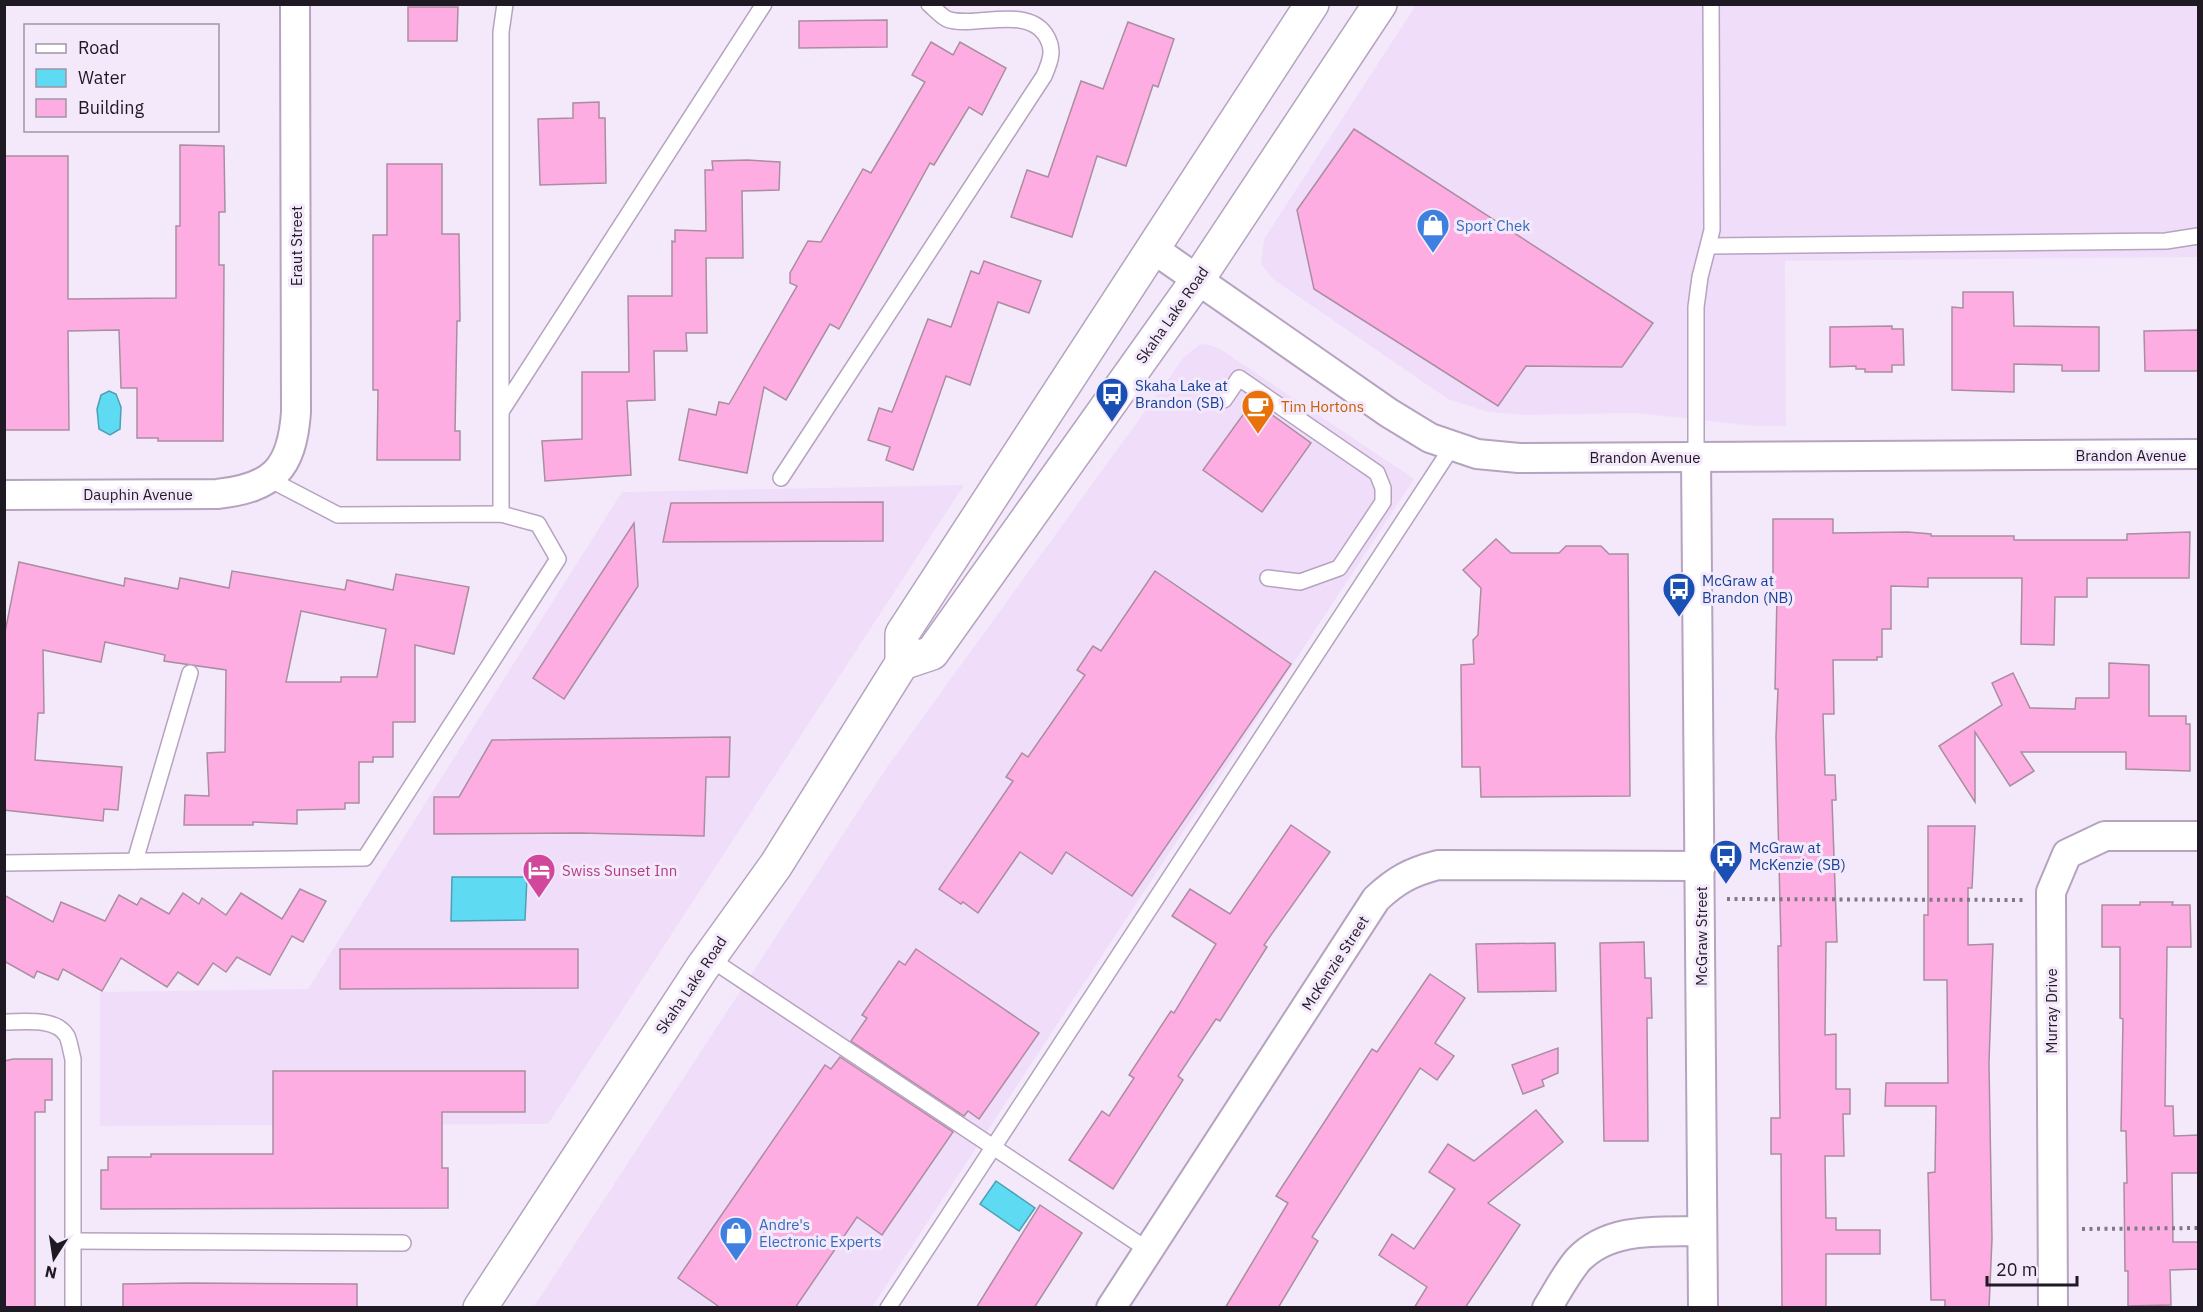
<svg xmlns="http://www.w3.org/2000/svg" width="2203" height="1312" viewBox="0 0 2203 1312" font-family="'IBM Plex Sans',sans-serif">
	<style>
		.built { fill: #f0ddfa }
		.water { fill: #5edaf2; stroke: #4ba0b4; stroke-width: 1.5 }
		.building { fill: #feade2; stroke: #ab8da0; stroke-width: 1.5; fill-rule: evenodd }
		.lines { fill: none; stroke-linecap: round; stroke-linejoin: round }
		.lane-casing { stroke: #b5a3bf; stroke-width: 18 }
		.street-casing { stroke: #b5a3bf; stroke-width: 32 }
		.secondary-casing { stroke: #b5a3bf; stroke-width: 36 }
		.path { stroke: #807885; stroke-width: 4; stroke-dasharray: 3 4.5; stroke-linecap: butt }
		.lane { stroke: #fff; stroke-width: 15 }
		.street { stroke: #fff; stroke-width: 28 }
		.secondary { stroke: #fff; stroke-width: 33 }
		.labels { text-anchor: middle; dominant-baseline: central; stroke-width: 6; stroke-linejoin: round; paint-order: stroke }
		.shop-label { font-size: 15px; fill: #366cbe; stroke: #f4e9fb; text-anchor: start }
		.street-label { font-size: 15px; fill: #1f1923; stroke: #f4e9fb }
		.transit-label { font-size: 15px; fill: #164399; stroke: #f4e9fb; text-anchor: start }
		.food-label { font-size: 15px; fill: #c56008; stroke: #f4e9fb; text-anchor: start }
		.hotel-label { font-size: 15px; fill: #b23c85; stroke: #f4e9fb; text-anchor: start }
	</style>
	<rect width="100%" height="100%" fill="#f4e9fb"/>
	<g class="built">
		<polygon points="1416,5 2198,5 2198,257 1785,261 1786,426 1755,426 1636,413 1527,415 1488,412 1448,399 1273,279 1261,264 1264,239"/>
		<polygon points="1207,344 1220,349 1414,479 872,1307 533,1308 887,767 1185,356 1199,345"/>
		<polygon points="964,485 548,1124 100,1126 100,992 308,989 622,492"/>
	</g>
	<g class="water">
		<polygon points="109,391 116,394 121,407 120,429 110,435 99,429 97,409 101,395"/>
		<polygon points="452,877 527,877 525,920 451,921"/>
		<polygon points="996,1181 1035,1208 1019,1231 980,1204"/>
	</g>
	<g class="building">
		<polygon points="408,7 458,7 457,41 408,41"/>
		<polygon points="887,20 887,47 799,48 799,21"/>
		<polygon points="1128,22 1174,39 1158,87 1153,85 1126,166 1097,156 1072,237 1011,217 1027,170 1048,177 1081,81 1103,89"/>
		<polygon points="931,42 953,55 960,42 1006,68 982,115 969,107 934,165 930,163 839,329 830,324 786,400 764,387 747,473 679,460 689,409 716,415 719,402 729,404 797,286 790,283 790,273 808,241 821,242 863,169 871,173 925,82 912,75"/>
		<polygon points="599,102 599,118 605,118 606,183 540,185 538,119 573,118 573,103"/>
		<polygon points="1354,129 1653,323 1622,367 1526,366 1498,406 1314,289 1297,210"/>
		<polygon points="180,145 224,146 225,212 219,212 219,265 224,265 223,441 158,441 158,438 137,438 137,388 121,388 119,330 68,331 69,430 4,430 4,156 68,156 68,299 176,298 176,226 180,226"/>
		<polygon points="747,160 780,162 779,190 742,191 743,258 706,258 707,333 686,333 687,351 654,351 655,400 627,401 631,475 545,481 542,441 582,439 582,372 629,372 628,296 672,296 672,241 675,242 675,230 706,231 705,170 713,170 712,161"/>
		<polygon points="387,164 442,164 442,234 459,234 460,321 457,321 455,431 460,431 460,460 377,460 378,390 373,390 373,235 387,235"/>
		<polygon points="984,261 1041,281 1029,313 998,302 970,385 946,376 913,470 886,460 890,447 868,440 879,408 892,412 928,319 951,327 971,271 979,274"/>
		<polygon points="1963,292 2013,292 2014,326 2099,327 2099,371 2062,371 2062,365 2014,364 2014,392 1952,390 1952,307 1963,308"/>
		<polygon points="1892,326 1892,329 1903,329 1904,365 1892,365 1892,372 1865,372 1865,369 1856,369 1856,366 1830,367 1830,327"/>
		<polygon points="2199,330 2199,371 2145,371 2144,331"/>
		<polygon points="1253,401 1311,443 1262,512 1203,470"/>
		<polygon points="883,502 883,541 663,542 671,503"/>
		<polygon points="1773,519 1833,519 1833,533 1908,532 1931,534 1931,536 2014,536 2014,540 2127,540 2127,534 2190,532 2189,578 2087,578 2087,597 2055,597 2054,645 2021,644 2022,578 1928,578 1928,587 1891,586 1891,629 1882,629 1882,657 1877,657 1877,660 1833,660 1834,714 1823,714 1825,775 1835,775 1836,800 1832,800 1837,942 1826,942 1825,1035 1836,1034 1836,1089 1850,1089 1850,1114 1843,1114 1844,1156 1825,1156 1826,1218 1836,1218 1836,1230 1880,1230 1880,1254 1826,1254 1826,1308 1782,1308 1781,1154 1771,1154 1771,1118 1780,1118 1778,946 1781,946 1776,737 1778,689 1775,689 1777,595 1773,594"/>
		<polygon points="634,523 638,586 564,699 533,678"/>
		<polygon points="1496,539 1511,553 1559,553 1566,546 1601,546 1609,554 1628,554 1630,796 1481,797 1480,767 1462,767 1461,665 1474,664 1473,640 1478,635 1481,588 1463,570"/>
		<path d="M19,562l105,24 1,-8 53,11 2,-11 49,10 3,-17 113,19 2,-10 46,10 3,-16 73,13 -15,67 -39,-9v77h-22v35h-20v5h-14v41h-14v6l-48,1v14l-44,-2v3h-69l1,-30 24,1 -2,-43 18,-1 1,-82 -62,-9 1,-6 -60,-13 -4,20 -58,-12 1,63h-6l-3,47 87,7 -4,43 -14,-1 -1,12 -99,-11v-173zM301,611l85,18 -9,48h-36v5h-55z"/>
		<polygon points="1155,571 1291,664 1132,896 1066,852 1052,874 1020,852 978,913 963,902 961,904 939,889 1013,781 1006,777 1022,753 1028,757 1085,675 1077,670 1093,646 1101,651"/>
		<polygon points="2109,663 2149,665 2149,716 2186,716 2186,724 2190,724 2190,771 2126,769 2126,752 2021,752 2034,771 2010,786 1975,732 1975,802 1939,746 2002,705 1992,683 2013,673 2030,708 2075,709 2076,698 2109,698"/>
		<polygon points="730,737 729,777 706,777 704,836 580,833 434,834 434,797 459,797 492,740"/>
		<polygon points="1291,825 1330,852 1264,945 1267,947 1220,1021 1216,1019 1178,1076 1183,1080 1113,1189 1069,1160 1102,1111 1109,1116 1134,1078 1129,1075 1171,1011 1174,1013 1216,944 1172,916 1190,889 1230,914"/>
		<polygon points="1928,826 1975,826 1972,888 1968,888 1968,945 1993,944 1989,1063 1992,1239 1989,1308 1945,1308 1945,1300 1931,1300 1928,1173 1935,1172 1936,1106 1885,1106 1886,1083 1948,1083 1947,980 1924,980 1924,915 1928,915"/>
		<polygon points="300,889 326,901 303,942 292,936 270,975 237,957 226,972 213,963 198,985 178,972 167,987 121,958 102,991 63,969 58,980 37,971 34,978 4,961 4,895 53,922 61,902 105,921 119,895 137,905 141,898 169,914 183,893 199,904 202,898 226,915 241,893 282,919"/>
		<polygon points="2140,902 2173,902 2172,905 2190,905 2191,947 2167,947 2165,1106 2173,1106 2174,1136 2199,1135 2199,1173 2172,1173 2173,1242 2199,1242 2199,1269 2170,1270 2171,1305 2128,1306 2128,1271 2125,1271 2124,1183 2127,1183 2126,1131 2121,1131 2123,1019 2120,1018 2120,947 2102,947 2102,905 2140,905"/>
		<polygon points="1644,942 1645,978 1651,978 1652,1018 1647,1018 1648,1141 1604,1141 1600,943"/>
		<polygon points="1555,943 1556,991 1478,992 1476,944"/>
		<polygon points="340,949 578,949 578,988 340,989"/>
		<polygon points="916,949 1039,1033 979,1119 968,1111 964,1116 851,1041 867,1018 862,1015 899,961 905,965"/>
		<polygon points="1430,974 1465,998 1435,1043 1454,1056 1437,1080 1420,1068 1312,1237 1318,1241 1278,1308 1225,1308 1288,1203 1276,1196 1372,1049 1377,1052"/>
		<polygon points="1558,1048 1558,1073 1542,1080 1544,1086 1523,1094 1512,1065"/>
		<polygon points="840,1057 953,1132 882,1235 857,1217 795,1308 721,1308 678,1278 825,1065 831,1069"/>
		<polygon points="13,1059 52,1059 52,1100 45,1100 45,1112 35,1112 35,1308 4,1308 4,1061"/>
		<polygon points="273,1071 525,1071 525,1112 442,1112 442,1168 448,1168 448,1208 101,1209 101,1170 108,1170 108,1157 151,1157 151,1154 273,1154"/>
		<polygon points="1536,1110 1563,1142 1488,1203 1520,1225 1465,1308 1414,1308 1427,1287 1379,1255 1392,1234 1414,1249 1455,1189 1429,1172 1448,1144 1474,1161"/>
		<polygon points="1040,1205 1082,1233 1034,1308 976,1308"/>
		<polygon points="189,1283 357,1284 357,1308 123,1308 123,1284"/>
	</g>
	<g class="lines">
		<g class="lane-casing">
			<g id="lane">
				<polyline points="1709,246 2166,241 2198,236"/>
				<polyline points="1224,400 1239,378 1377,473 1383,488 1383,502 1339,568 1300,582 1268,578"/>
				<polyline points="502,410 764,4"/>
				<polyline points="1696,456 1696,307 1700,277 1712,230 1711,4"/>
				<path d="M781,478l263,-402c7,-16 11,-27 1,-42 -20,-29 -74,-5 -98,-15 -6,-3 -12,-10 -18,-15"/>
				<polyline points="501,514 501,32 505,4"/>
				<polyline points="135,861 190,673"/>
				<polyline points="4,863 365,858 558,559 538,524 501,514 338,515 269,479"/>
				<polyline points="709,958 1148,1250"/>
				<path d="M4,1022c19,0 52,-5 63,14 3,7 4,16 6,23v249"/>
				<polyline points="73,1241 403,1243"/>
				<polyline points="888,1308 1452,447"/>
			</g>
		</g>
		<g class="street-casing">
			<g id="street">
				<polyline points="1152,248 1389,413 1430,438 1477,454 1519,458 2198,454"/>
				<polyline points="1696,456 1703,1308"/>
				<path d="M4,495l213,-1c56,-6 75,-25 79,-82l-1,-408"/>
				<path d="M1111,1308l265,-409c20,-19 35,-27 62,-34l263,1"/>
				<path d="M1547,1308c10,-16 19,-34 31,-48 32,-34 82,-28 124,-29"/>
				<polyline points="2053,1308 2051,892 2067,854 2105,836 2198,836"/>
			</g>
		</g>
		<g class="secondary-casing">
			<g id="secondary">
				<polyline points="902,663 932,653 1198,279 1380,4"/>
				<polyline points="480,1308 702,968 776,865 902,663 902,634 1312,4"/>
			</g>
		</g>
		<g class="path">
			<polyline points="1727,899 2023,900"/>
			<polyline points="2082,1229 2198,1228"/>
		</g>
		<use href="#lane" class="lane"/>
		<use href="#street" class="street"/>
		<use href="#secondary" class="secondary"/>
	</g>
	<defs>
		<g id="shop-pin" transform="scale(1.725)"><path d="M0 17L-7.5 6A9.5 9.5 0 1 1 7.5 6Z" fill="#3f7fe0" stroke="#f4e9fb"/><path d="M-5-2.5h2.3a2.7 3.5 0 0 1 5.4 0H5L5.5 6h-11ZM-1.5-2.5h3a1.5 2.3 0 0 0-3 0Z" fill="#fff"/></g>
		<g id="bus-pin" transform="scale(1.725)"><path d="M0 17L-7.5 6A9.5 9.5 0 1 1 7.5 6Z" fill="#1a4fb4" stroke="#f4e9fb"/><path d="M-5-6H5V4H4V6H2V4H-2V6H-4V4H-5ZM-3.5-4V0h7V-4ZM-3.5 1.2v1.5H-2V1.2ZM2 1.2v1.5H3.5V1.2Z" fill="#fff"/></g>
		<g id="cafe-pin" transform="scale(1.725)"><path d="M0 17L-7.5 6A9.5 9.5 0 1 1 7.5 6Z" fill="#e8710a" stroke="#f4e9fb"/><path d="M-5.5-4.5H6V0H3Q3 3.5 0 3.5H-2.5Q-5.5 3.5-5.5 0ZM3-3.2v2h1.7v-2ZM-6 4.5H4V6H-6Z" fill="#fff"/></g>
		<g id="hotel-pin" transform="scale(1.725)"><path d="M0 17L-7.5 6A9.5 9.5 0 1 1 7.5 6Z" fill="#d1479c" stroke="#f4e9fb"/><path d="M-6-4.5h1.5V1H6V5H4.5V3h-9V5H-6ZM-4 0a1.8 1.8 0 1 1 3.6 0ZM.5 0V-2.5h3Q6-2.5 6 0Z" fill="#fff"/></g>
	</defs>
	<g fill-rule="evenodd">
		<use href="#shop-pin" x="1433" y="225"/>
		<use href="#bus-pin" x="1112" y="394"/>
		<use href="#cafe-pin" x="1258" y="406"/>
		<use href="#bus-pin" x="1679" y="589"/>
		<use href="#bus-pin" x="1726" y="856"/>
		<use href="#hotel-pin" x="539" y="870"/>
		<use href="#shop-pin" x="736" y="1233"/>
	</g>
	<g class="labels">
		<g class="shop-label">
			<text x="1456" y="225">Sport Chek</text>
			<text x="759" y="1224">Andre's<tspan x="759" dy="17">Electronic Experts</tspan></text>
		</g>
		<g class="street-label">
			<text transform="translate(296 246) rotate(-90)">Eraut Street</text>
			<text transform="translate(1172 315) rotate(-55)">Skaha Lake Road</text>
			<text x="2131" y="455">Brandon Avenue</text>
			<text x="1645" y="457">Brandon Avenue</text>
			<text x="138" y="494">Dauphin Avenue</text>
			<text transform="translate(1701 936) rotate(-90)">McGraw Street</text>
			<text transform="translate(1335 963) rotate(-57)">McKenzie Street</text>
			<text transform="translate(691 985) rotate(-56)">Skaha Lake Road</text>
			<text transform="translate(2051 1011) rotate(-90)">Murray Drive</text>
		</g>
		<g class="transit-label">
			<text x="1135" y="385">Skaha Lake at<tspan x="1135" dy="17">Brandon (SB)</tspan></text>
			<text x="1702" y="580">McGraw at<tspan x="1702" dy="17">Brandon (NB)</tspan></text>
			<text x="1749" y="847">McGraw at<tspan x="1749" dy="17">McKenzie (SB)</tspan></text>
		</g>
		<g class="food-label">
			<text x="1281" y="406">Tim Hortons</text>
		</g>
		<g class="hotel-label">
			<text x="562" y="870">Swiss Sunset Inn</text>
		</g>
	</g>
	<rect width="2203" height="1312" fill="none" stroke="#1f1923" stroke-width="12"/>
	<rect x="24" y="24" width="195" height="108" fill="#f4e9fb" stroke="#9f96a5" stroke-width="1.5"/>
	<rect x="36" y="44" width="30" height="9" fill="#ffffff" stroke="#9f96a5" stroke-width="1.5"/>
	<text x="78" y="54" font-size="18" fill="#1f1923">Road</text>
	<rect x="36" y="69" width="30" height="18" fill="#5edaf2" stroke="#9f96a5" stroke-width="1.5"/>
	<text x="78" y="84" font-size="18" fill="#1f1923">Water</text>
	<rect x="36" y="99" width="30" height="18" fill="#feade2" stroke="#9f96a5" stroke-width="1.5"/>
	<text x="78" y="114" font-size="18" fill="#1f1923">Building</text>
	<g transform="translate(54 1258) rotate(192)" stroke="#f4e9fb" stroke-width="4.5" paint-order="stroke">
	<path d="M0-4.5L10 22L0 15L-10 22Z" fill="#1f1923"/>
	<text y="-9" font-size="16" font-weight="bold" text-anchor="middle" fill="#1f1923">N</text>
	</g>
	<path d="M1987 1276v9h90v-9" fill="none" stroke="#1f1923" stroke-width="3"/>
	<text x="1996" y="1276" font-size="18" fill="#1f1923" stroke="#f4e9fb" stroke-width="4.5" paint-order="stroke">20 m</text>
</svg>
